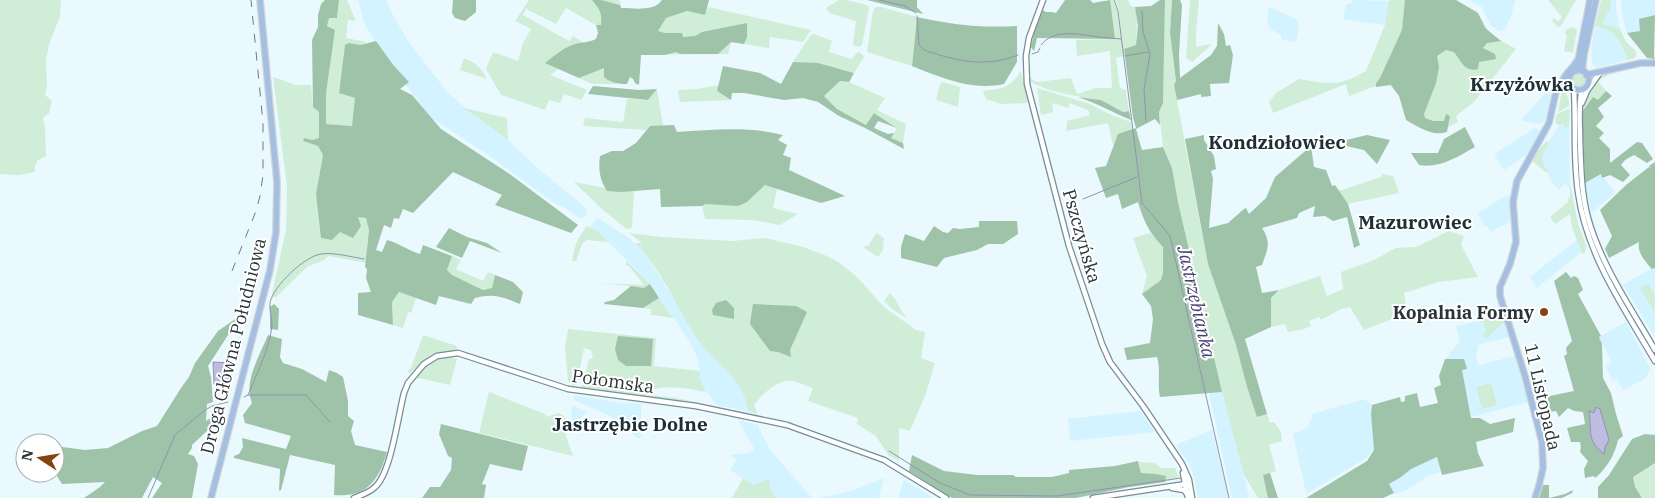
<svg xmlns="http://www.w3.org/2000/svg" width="1655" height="498" viewBox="0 0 1655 498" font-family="'IBM Plex Serif',serif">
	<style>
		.built { fill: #d2f3ff }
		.green { fill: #d0edd8; fill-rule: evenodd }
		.forest { fill: #9fc3a9 }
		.water { fill: #bfbce1; stroke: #9293ae }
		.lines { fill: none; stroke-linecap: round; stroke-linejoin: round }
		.stream { stroke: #9293ae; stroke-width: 1 }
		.minor-casing { stroke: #778e96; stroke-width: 7 }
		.major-casing { stroke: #d4d6d7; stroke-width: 8 }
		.minor { stroke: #fff; stroke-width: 4.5 }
		.major { stroke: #a4bfe2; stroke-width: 5.5 }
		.rail { stroke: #6f7a7e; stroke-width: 1; stroke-dasharray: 9 9; stroke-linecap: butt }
		.poi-dot { fill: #844310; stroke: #fff; stroke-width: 2 }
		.labels { text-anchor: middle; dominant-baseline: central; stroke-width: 4; stroke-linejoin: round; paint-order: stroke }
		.street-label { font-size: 18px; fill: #2a3336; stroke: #fff }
		.poi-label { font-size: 18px; font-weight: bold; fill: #2a3336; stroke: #fff; text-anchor: end }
		.neighbourhood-label { font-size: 19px; font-weight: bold; fill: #1c3036; stroke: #fff }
		.water-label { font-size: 19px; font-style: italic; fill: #4a4275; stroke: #fff }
	</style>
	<rect width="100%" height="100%" fill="#eaf9fe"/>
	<g class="built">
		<polygon points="358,0 386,0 393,15 408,41 448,93 480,120 508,140 535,166 586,208 587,215 584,218 579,218 567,209 554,203 484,152 428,116 417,99 386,60 364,23"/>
		<polygon points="1353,0 1389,1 1385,25 1343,19 1346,4 1352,3"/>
		<polygon points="1470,0 1515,0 1512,13 1505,30 1500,31 1491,26 1482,7"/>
		<polygon points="1611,0 1616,0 1616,8 1620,29 1603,25 1608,12 1610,11"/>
		<polygon points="1621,0 1655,0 1655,15 1653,15 1640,31 1627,33 1622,16"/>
		<polygon points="1269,7 1296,19 1299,25 1296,42 1282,40 1281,35 1269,28 1267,17"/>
		<polygon points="1595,26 1609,29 1617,37 1628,60 1596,68 1593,65 1591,53 1594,52 1591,49"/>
		<polygon points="1549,89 1551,96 1545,121 1540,124 1521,120"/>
		<polygon points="1560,124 1569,127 1570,189 1565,184 1559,190 1550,180 1551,179 1547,173 1548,171 1542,163 1542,153"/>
		<polygon points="1535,128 1539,129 1541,133 1526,155 1504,170 1494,154"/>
		<polygon points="1601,174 1615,193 1591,213 1585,183"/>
		<polygon points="1507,195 1510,196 1510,222 1490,232 1488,227 1485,227 1478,213"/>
		<polygon points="598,218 629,238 644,252 701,343 738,382 746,397 748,409 753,413 733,408 718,406 705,390 700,379 700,372 697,357 690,342 674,318 667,311 650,284 608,242 590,226"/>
		<polygon points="1577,240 1581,252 1537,288 1530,277"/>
		<polygon points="1652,268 1655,268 1655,337 1623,285"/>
		<polygon points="1499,316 1505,322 1510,337 1480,344 1477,347 1478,349 1476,356 1478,365 1515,356 1528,402 1471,417 1462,370 1449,360 1445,359 1460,341 1456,326"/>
		<polygon points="1626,322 1650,368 1646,378 1623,390 1617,379 1613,381 1605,366 1612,362 1599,337"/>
		<polygon points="1222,392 1236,442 1249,498 1232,498 1209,393"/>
		<polygon points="574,395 614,402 641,404 641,436 639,439 610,416 574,400"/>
		<polygon points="1364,399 1372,405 1371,414 1374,450 1368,455 1368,457 1308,493 1306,492 1293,434 1307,428 1312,418 1312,414"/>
		<polygon points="573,406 587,412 582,417 580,422 572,421 571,408"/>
		<polygon points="1140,411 1155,432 1070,441 1068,419"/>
		<polygon points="738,420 759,425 759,429 771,451 812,498 776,498 771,490 754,485 730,470 736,460 730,455 748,453 755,450"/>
		<polygon points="1212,430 1229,498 1198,498 1194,477 1189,463 1176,445"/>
		<polygon points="1437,457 1441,472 1428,476 1405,491 1395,494 1389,484 1401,477 1411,469"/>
		<polygon points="884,478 879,498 817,498 852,491"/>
		<polygon points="904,480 932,497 932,498 898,498"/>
	</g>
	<g class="green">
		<polygon points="0,0 61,0 60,16 49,45 46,60 47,85 45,95 52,101 49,113 43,118 45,128 46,156 37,161 35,166 35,172 19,175 0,174"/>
		<polygon points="339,0 347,0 356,21 348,20 346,38 367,42 360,45 349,43 345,46 339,92 356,98 352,126 326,124 326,94 335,30 327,26 328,17 337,18"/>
		<path d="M529,0h91l1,8h6l36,13 3,-3 21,-7 18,3 3,-7 103,23 -8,12 -33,-5 -1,11 -38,-6 -3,12 -96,1 -23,25 10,4h-27l-33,-15 -9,6 37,15 -6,10 -17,-6 -4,9 -11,-3 -4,10 -44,-15 -15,-26 7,-17 25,9 5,-18 8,-14 -16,-8zM566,8l30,17h6v-8v29l-12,1 -17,-11 -4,5 -46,-26 3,-6 30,15z"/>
		<polygon points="839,0 846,0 867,5 869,8 862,45 859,47 853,45 856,21 829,13 826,8"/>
		<path d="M1109,0h4l5,12 5,36 -4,-38 -4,-10h13l3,6 4,1c3,13 2,25 1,39l-12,4 1,6 -9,2 4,30 6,2 3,21 -6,1 -22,-12 -31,-5 -24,-6 -16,-7 -1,-5 8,5 34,-4 6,16 18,-6h17l-2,-37 -33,5 -1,-16 38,-1z"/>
		<polygon points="1165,0 1172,0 1170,33 1176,82 1174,85 1208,264 1236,345 1247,387 1257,416 1267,414 1270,423 1274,422 1281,432 1282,441 1269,445 1276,471 1263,476 1269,498 1258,498 1244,475 1222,392 1178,202 1172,168 1163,147 1159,112 1163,103"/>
		<polygon points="1190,0 1199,0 1196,32 1196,47 1212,44 1192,62 1186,58"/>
		<path d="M1389,0h67l22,13 13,22 25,14 -42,53 -18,14 2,6 -13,7 -10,1 -36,-34 -9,-11 -17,2 -24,9 -3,-12 -73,29 -4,-11 7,-9 23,-14c30,5 40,8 67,-8l19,-46z"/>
		<polygon points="1548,0 1576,0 1561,26 1558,27 1552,21 1554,18 1558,22 1562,17"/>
		<path d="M1601,0h10l-1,12h-2l-5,12 17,5 6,13 10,9v3l-1,4 -7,2c-9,-20 -10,-29 -33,-34z"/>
		<polygon points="876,7 881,7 917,17 912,66 867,52 873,11"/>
		<polygon points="1571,27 1577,29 1573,53 1564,51 1567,35 1565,34 1566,30"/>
		<polygon points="814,34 832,41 829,52 851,59 858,52 862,54 864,57 854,73 841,69 793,62 810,36"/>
		<path d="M464,58c12,5 17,9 23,21l-27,-9z"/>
		<polygon points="1622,70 1606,76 1598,81 1606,91 1598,101 1593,98 1582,112 1585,97 1593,89 1598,78 1608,73"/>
		<path d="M1021,71l7,31 -2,1 -25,1 -15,-5 -3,-8c20,-2 27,-3 38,-20z"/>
		<circle cx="1579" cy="80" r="7"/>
		<polygon points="273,77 296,85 311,85 313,107 319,112 319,138 312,140 304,139 303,141 318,146 323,155 316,194 320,216 340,232 357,217 366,217 369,230 367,244 367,263 328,256 324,260 307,267 275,298 272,294 286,230 287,186"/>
		<polygon points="840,81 849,82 885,98 877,110 906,124 903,143 891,138 897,128 875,113 866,125 837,109 824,96"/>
		<polygon points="943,82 960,87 958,107 936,100 940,84"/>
		<polygon points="719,85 717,91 731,100 680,102 678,90 697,89"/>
		<polygon points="1037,88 1090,104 1111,115 1131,122 1133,135 1121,137 1113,145 1108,123 1066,131 1067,121 1090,115 1088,110 1069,103 1069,108 1052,103 1053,112 1041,115"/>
		<polygon points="657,89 663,126 650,126 646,130 583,126 585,118 623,122 627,99 648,100"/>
		<polygon points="1562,90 1564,90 1569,100 1569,106 1558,112"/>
		<polygon points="464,108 507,118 508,140"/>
		<polygon points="1568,109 1570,109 1569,127 1564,127 1564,124 1558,125 1555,122 1557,114"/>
		<path d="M1547,141l2,2c-8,13 -10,16 -1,28l-1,2 -15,-12 8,-13z"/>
		<polygon points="1382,174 1393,176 1399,193 1348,204 1338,190 1342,190 1381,177"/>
		<polygon points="574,182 605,188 607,191 634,190 632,228 627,229 603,210"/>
		<polygon points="1570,183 1578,224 1586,245 1585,253 1582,254 1572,227 1570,214 1555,224 1550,217 1568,202 1568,199 1570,197"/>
		<polygon points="765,185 777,189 773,208 798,214 780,225 753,220 705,219 702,206 704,204 738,205 747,202"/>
		<path d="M587,226l9,4 12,12 -21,-2 -5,4 -6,17h-4c2,-14 6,-24 15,-35z"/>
		<polygon points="1449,231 1464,236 1461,245 1478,277 1439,282 1404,293 1407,313 1364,330 1350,307 1341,309 1321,320 1319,317 1309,321 1311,326 1304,329 1288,332 1285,324 1271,327 1271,298 1279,290 1320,276 1327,296 1343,289 1341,272 1374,260 1396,248 1416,247"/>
		<path d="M629,233l33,4 70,4 33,-3 38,9 24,9 13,7 16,13 28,31 32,23 9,2 -4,26 14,5 -10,33 -15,35 -11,-3v33l-10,-5 -13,-20 -19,-12 1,-6 -50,-17 5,-13c-7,-2 -13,-5 -19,-7 -15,-3 -32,13 -40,24l4,9 -5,-1 -5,-3c-5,-33 -30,-43 -48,-68 -23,-31 -37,-72 -65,-99h7z"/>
		<polygon points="876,233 884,238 883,250 878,257 863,247 869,245"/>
		<polygon points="1150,233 1163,247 1163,273 1161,280 1142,294 1147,276 1133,238"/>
		<polygon points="452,256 461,260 456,269 483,281 488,272 495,275 492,288 483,290 452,275 447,270"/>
		<polygon points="626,261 650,284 644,288 631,286 598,283 644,285 629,266 626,265"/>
		<polygon points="1648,283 1655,295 1654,311 1640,288"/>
		<polygon points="399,292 416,298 411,313 408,312 403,328 393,325 392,302"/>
		<path d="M890,293c8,7 10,19 18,26l-16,-10 -8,-8z"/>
		<polygon points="659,298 667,311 674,318 651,315 651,309 643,308"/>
		<polygon points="1502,313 1505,322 1485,339 1483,335 1486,331 1482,320"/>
		<path d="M568,329l88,9 -2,28 46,5v8l6,13c-22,-4 -45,-9 -65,2l36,4 36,8 1,2 -133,-19 8,-30 4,-1 -2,-8 -7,-2 -7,36 -4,2 -5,-5 -3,-32z"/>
		<path d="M423,335l34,11 -1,5c-20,2 -32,9 -46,22l-3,-1 4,-4z"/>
		<polygon points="446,357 457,359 450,385 414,377 433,361"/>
		<polygon points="1491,383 1497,405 1482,409 1476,387"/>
		<polygon points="489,392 545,414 546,417 559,413 565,417 566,436 573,456 479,433"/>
		<polygon points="1139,462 1154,463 1162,468 1175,468 1179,478 1165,482 1165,476 1156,474 1141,474"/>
		<polygon points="1655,463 1655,498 1642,498 1635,487 1633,477"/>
		<polygon points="743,478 754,485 769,479 771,490 776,498 732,498"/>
	</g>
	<g class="forest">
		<path d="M325,0h14l-2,18h-8l-2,8 8,4 -9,64v30l26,2 3,-28 -16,-5 6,-48 4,-2 11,2 16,-4 18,25 15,16 -9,7 12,6 29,34 70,46 67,50 -7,8 -76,-28 7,-10 -49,-23 -40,41 -10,-4 -4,10 -5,-1 -3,10 -7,-3 -8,25 6,2 5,-12c14,4 20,10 33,14l3,-9 29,11 -5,14 5,5 31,15 9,-2 3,-13 18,7 10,10 -3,12c-17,-7 -26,-11 -45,-6l-4,6 -32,-8 -3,9 -37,-13 -7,10 1,23 -35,-10v-22l13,-1 -5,-14 1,-9 -2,-2 4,-37 -3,-12 -8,-1 3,9 -8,12 -13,-6 -8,8 -11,-2 -5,-44 7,-39 -5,-9 -15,-5 1,-3 8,2 7,-2v-26l-6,-5 -1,-67 6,-13v-12l3,-11z"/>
		<polygon points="453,0 476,0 476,12 465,21 455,18 452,13"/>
		<path d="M592,0h9l19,5 1,3c13,0 33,4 41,-8h47l-4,15 -18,-4 -21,7 -8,13 7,2h17l1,4 12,-1 7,-4 45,-9v14l-3,7 -13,-2 -13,12h-37l-5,-2 -11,3h-24l-2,30 -4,-2 -2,-4 -3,-2 -3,7c-9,0 -16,-1 -23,-7v-9l-25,10 -34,-15c9,-7 17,-14 27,-18 8,-3 16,-2 24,-6l2,-6 -2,-8h5c1,-14 -2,-16 -9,-25z"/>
		<polygon points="867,0 917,0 917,7 923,14"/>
		<polygon points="1065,0 1090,0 1093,3 1110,0 1115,39 1037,38 1034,51 1031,47 1034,33 1043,10 1046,12 1052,12 1056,13"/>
		<path d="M1160,0h5l-2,103 -4,9 1,13 -5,-6 -19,10 6,21 21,-3 9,21 6,34 44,190 -62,5c-3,-14 1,-26 -3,-40l-30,3 -3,-12 26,-5 3,-24 -2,-13 -9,-12 19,-14 2,-7v-26c-14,-15 -19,-25 -25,-45l-16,7 -4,-15 -12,4 -11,-30 11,-2 12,-32 18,-6 -3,-10 -9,-69 12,-4 2,-19 -3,-19 16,-1z"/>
		<polygon points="1172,0 1180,0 1182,5 1179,55 1180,78 1211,55 1217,46 1218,23 1224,34 1226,46 1230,45 1233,55 1229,83 1210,84 1211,96 1201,97 1201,94 1177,100 1174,85 1176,81 1170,33"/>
		<path d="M1405,0h51l22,13 7,15 16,13 -14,2 -4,5 12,6 1,5 -17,3 -1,7c-13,4 -17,-8 -24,-17l-8,-2 -9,6 2,11 -3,16 -12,31 1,4 8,3h11l2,-7 4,2 -3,16c-15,5 -28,-5 -41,-12l-7,-24 -8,-11 -15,2v-4l4,-5 22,-48z"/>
		<polygon points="1655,15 1654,57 1655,59 1647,58 1627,33 1640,31 1639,19"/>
		<path d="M917,17c37,8 62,11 100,9v36l-13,22c-32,7 -62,-6 -92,-18z"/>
		<polygon points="793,62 818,63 854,73 849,82 840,81 824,96 837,109 866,125 874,113 897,128 878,121 874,128 888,134 894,133 891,138 903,143 904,149 865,128 839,116 818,102 803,98 784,100 744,93 732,93 731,100 717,91 723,66 760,73 781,84"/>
		<polygon points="593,86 639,90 657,89 648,100 588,94"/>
		<polygon points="1606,91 1612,96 1598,108 1604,117 1596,126 1604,133 1599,138 1610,149 1610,163 1637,142 1642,143 1653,159 1647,163 1634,155 1625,160 1621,165 1630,175 1623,182 1610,175 1602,178 1601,174 1585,183 1582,112 1593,97 1598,100"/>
		<path d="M1078,97l23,3 22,12 6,-1 2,9c-19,-8 -35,-17 -53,-23z"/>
		<path d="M674,125l3,7c35,-2 71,-6 106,3l-5,5 9,5 -4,10 8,3 -2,12 56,26 -24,7 -56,-18 -18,17 -9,4 -33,-2 -3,2 -41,1 -1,-18 -39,3 -14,-1c-7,-10 -9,-22 -7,-35l12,-5h11l13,-8 14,-17z"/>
		<path d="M1465,127l10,20c-16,9 -36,22 -56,18l-8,-12h27l6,-14z"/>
		<path d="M1204,135v5l10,16 2,13 -5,2 2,8 -4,49 19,-5 16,-14 2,-1 3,6 17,-16 9,-21 36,-31 3,21 12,3 6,16 3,-1 13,19 12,41 -6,3 -7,-31 -14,4 -8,-5 -12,1 2,-11 -16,7 -2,5 -35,10c10,15 5,22 0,37l-6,2 6,26 17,-3 -8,8v29l-26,12 22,75 -10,3 -10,-30 -11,-42 -28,-81 -23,-125z"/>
		<polygon points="1367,135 1390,140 1377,164 1364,150 1346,146 1346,140"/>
		<path d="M1655,162v106l-3,1c-7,-8 -15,-16 -13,-27l-30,16 -4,-9 7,-13 -12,-26 26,-25 23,-18 3,2 -3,-3z"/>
		<polygon points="979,221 1017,221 1018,234 1003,244 988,244 977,250 944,258 937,267 901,258 901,247 905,234 924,241 934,226 943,232 948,233 953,228 960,229 979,227"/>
		<polygon points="449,228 467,237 487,243 502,253 470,241 462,258 436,247"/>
		<path d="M1566,272l5,6 3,-2 4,2 5,12 -5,4 23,42 -2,1 3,7 1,34 8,15 5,21 7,22 -5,4c-3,15 -12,29 -23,38l-1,-2 -9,2 -1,-9 4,-8 -8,-9 1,-5 -1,-5h-9l-4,-14 18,-4 -2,-12 -9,-1 -6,-3 -9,9 -3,-6 -6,1 -2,-9 -11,3 -2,-7 39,-8 -10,-35 3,-2 -1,-6 6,-7 -18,-60z"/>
		<polygon points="650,284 659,298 643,308 604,304 605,302 614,300 631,286 644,288"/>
		<polygon points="726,300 734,308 734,319 713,315 712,310 716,303"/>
		<polygon points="274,304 279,309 278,330 270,329 270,307"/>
		<polygon points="753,304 796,306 807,312 790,350 791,357 778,352 770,351 750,324"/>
		<polygon points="241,315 208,366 211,377 213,402 207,404 206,421 221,411 217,420 217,425 209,429 192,445 192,448 188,454 194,456 198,464 192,498 152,498 162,483 153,477 142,498 84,498 100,487 105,482 62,484 55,473 55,446 85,450 108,448 142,431 157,426 181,388 189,377 195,363 218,331"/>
		<path d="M268,335l14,4 -2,18 3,6 19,6 24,13 3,-12 8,3 6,4 5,24v15l6,5 -3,10 4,14 32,7c-8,28 -20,46 -53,43l1,-30 -45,-10 -9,35 -2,1 1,-22 -46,-11v-2l5,-2 4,-7 -1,-9 44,11 5,-13 -46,-13 -2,-8 9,-12c-9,-21 8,-48 16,-68z"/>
		<polygon points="618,336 653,339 651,366 626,366 618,360 615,349"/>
		<polygon points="1445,359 1464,359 1467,369 1462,370 1471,418 1480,418 1490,424 1515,418 1513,432 1476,442 1478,453 1484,466 1442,475 1437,457 1411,469 1401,477 1389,484 1394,493 1383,498 1306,498 1367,461 1374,450 1371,414 1372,405 1400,397 1401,402 1405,401 1405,396 1417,393 1420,407 1438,403 1434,388 1441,385 1439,376"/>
		<polygon points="441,424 528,446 522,471 490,464 482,484 486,485 484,498 422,498 430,487 440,487 451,470 452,458 448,456 439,434"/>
		<polygon points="1645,434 1655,435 1655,463 1633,477 1635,487 1642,498 1598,498 1598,487 1609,475 1632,439"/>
		<polygon points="912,455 944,471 977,475 1013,475 1016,477 1052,477 1069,473 1069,470 1115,466 1138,461 1141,473 1156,474 1166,476 1165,482 1129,487 1076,498 952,498 909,471"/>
		<polygon points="1270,473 1278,498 1268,498 1263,475"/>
		<polygon points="1543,485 1549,485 1549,498 1565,494 1573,490 1572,493 1562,498 1537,498"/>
	</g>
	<g class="water">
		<polygon points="213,362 231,363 227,386 214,384"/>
		<path d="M1596,407l4,2 9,31 -4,7 -1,7c-18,-14 -12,-23 -15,-43l5,2z"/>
	</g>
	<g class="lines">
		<g class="stream">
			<polyline points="879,0 905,6 916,13"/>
			<polyline points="1114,0 1118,11 1142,203 1170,236 1229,498"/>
			<polyline points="1142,11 1143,32 1150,54 1144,89 1146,121"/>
			<path d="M917,16l2,29 5,5c32,11 62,18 94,5"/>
			<path d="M1041,45c12,-16 35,-11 52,-9 9,2 19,2 28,3"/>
			<polyline points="1032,54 1038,52 1040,48"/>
			<polyline points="1125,56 1148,52"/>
			<polyline points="1083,199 1137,177"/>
			<path d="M248,395c9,-22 21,-45 24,-69 0,-8 -3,-16 -2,-23 3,-17 35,-47 51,-49 13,-2 30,3 43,5"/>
			<polyline points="244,397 248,395 306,395 330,422"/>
			<polyline points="889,451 940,483 970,495 1057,496 1181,478"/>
			<polyline points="148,498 175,435 204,411 212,406 228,402"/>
		</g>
		<g class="minor-casing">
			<g id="minor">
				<polyline points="1043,0 1029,38 1026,56 1027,84 1069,246 1102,344 1110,362 1143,406 1182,464 1189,480 1192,498"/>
				<path d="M1574,89c2,34 -1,69 4,103 8,62 46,116 77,169"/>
				<path d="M1582,89c-4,16 -2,34 -2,50 1,27 1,53 8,79 13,47 43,90 67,132"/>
				<polyline points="1582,103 1587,91 1599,74"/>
				<polyline points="1183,473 1188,498"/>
				<polyline points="1172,488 1184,490 1187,494"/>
				<path d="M354,498c7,-3 15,-5 21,-11 16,-14 23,-71 29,-94l4,-10 16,-19 13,-8 21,-3 110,36 128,17 91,19 97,35 62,38"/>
				<polyline points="1093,498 1186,484"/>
			</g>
		</g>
		<g class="major-casing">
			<g id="major">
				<circle cx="1579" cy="80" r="10"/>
				<polyline points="1576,71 1590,0"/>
				<polyline points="1582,71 1584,55 1596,0"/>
				<polyline points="1586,75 1641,63 1655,63"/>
				<path d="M1562,83c2,-10 10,-13 15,-22"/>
				<polyline points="211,498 270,270 276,232 277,182 260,0"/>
				<polyline points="1535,498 1539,486 1543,468 1542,442 1525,376 1500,296 1500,287 1510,264 1516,242 1513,202 1517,181 1549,123 1557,87 1569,80"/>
			</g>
		</g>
		<use href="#minor" class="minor"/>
		<use href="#major" class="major"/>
		<polyline class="rail" points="232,271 256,211 260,196 263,175 263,123 251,0"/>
	</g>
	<circle class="poi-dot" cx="1544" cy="312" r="5"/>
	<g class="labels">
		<g class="street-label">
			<text transform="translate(1082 236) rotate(74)">Pszczyńska</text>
			<text transform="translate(233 346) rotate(-76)">Droga Główna Południowa</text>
			<text transform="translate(613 381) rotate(8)">Połomska</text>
			<text transform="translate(1543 397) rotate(77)">11 Listopada</text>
		</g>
		<g class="poi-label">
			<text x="1534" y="312">Kopalnia Formy</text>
		</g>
		<g class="neighbourhood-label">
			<text x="1522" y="84">Krzyżówka</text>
			<text x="1277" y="142">Kondziołowiec</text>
			<text x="1415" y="222">Mazurowiec</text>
			<text x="630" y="424">Jastrzębie Dolne</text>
		</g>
		<g class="water-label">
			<text transform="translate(1197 302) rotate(77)">Jastrzębianka</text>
		</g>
	</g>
	<g transform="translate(40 458) rotate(282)"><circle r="24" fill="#ffffff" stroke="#aaadaf"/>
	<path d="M0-4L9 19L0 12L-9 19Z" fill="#844310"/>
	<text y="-8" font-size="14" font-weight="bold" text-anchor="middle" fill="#2a3336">N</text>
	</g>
</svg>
